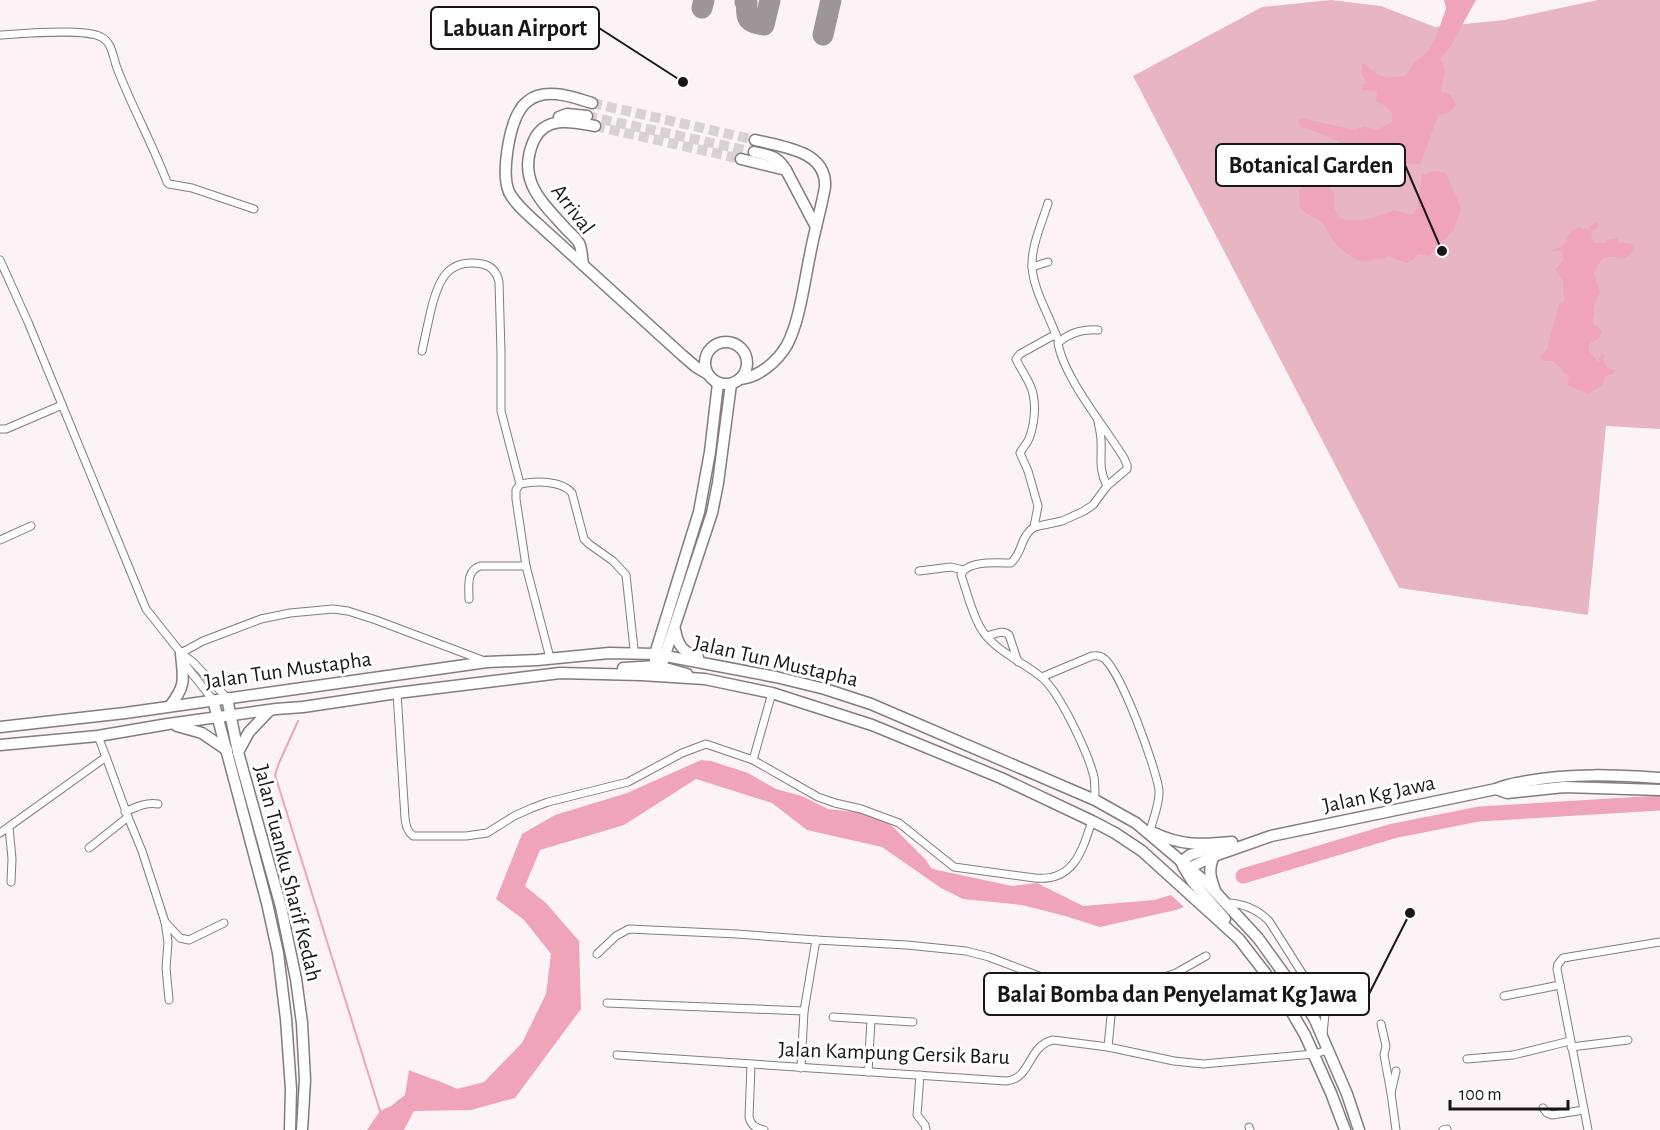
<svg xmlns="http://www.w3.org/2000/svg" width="1660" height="1130" viewBox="0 0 1660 1130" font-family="'Alegreya Sans',sans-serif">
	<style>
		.green { fill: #e8b6c3 }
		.water { fill: #efa4b9 }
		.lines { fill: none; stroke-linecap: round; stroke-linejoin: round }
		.stream { stroke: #efa4b9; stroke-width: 2 }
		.river { stroke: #efa4b9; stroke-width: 15 }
		.taxiway { stroke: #9c9698; stroke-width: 21 }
		.primary-tunnel { stroke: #d9d2d4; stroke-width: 10; stroke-dasharray: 10 5; stroke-linecap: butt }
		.street-casing { stroke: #837c7d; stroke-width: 9 }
		.secondary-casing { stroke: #837c7d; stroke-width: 13 }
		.primary-casing { stroke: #837c7d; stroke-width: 13 }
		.street { stroke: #fff; stroke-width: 7 }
		.secondary { stroke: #fff; stroke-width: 10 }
		.primary { stroke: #fff; stroke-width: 10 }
		.labels { text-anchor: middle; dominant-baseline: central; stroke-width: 6; stroke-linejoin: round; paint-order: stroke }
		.street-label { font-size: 22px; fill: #191617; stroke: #fff }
		.leader { fill: none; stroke: #191617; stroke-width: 2 }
		.callout-dot { fill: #191617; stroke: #fff; stroke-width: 2 }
		.callout { fill: #fff; stroke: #191617; stroke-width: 2 }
		.callout-label { font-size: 24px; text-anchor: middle; font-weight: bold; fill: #191617 }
	</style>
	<rect width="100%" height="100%" fill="#fbf3f5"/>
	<polygon class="green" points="1331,0 1381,6 1435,27 1504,20 1598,0 1660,0 1660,429 1606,426 1588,615 1399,588 1133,76 1262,7"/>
	<g class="water">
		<path d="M1444,0h32l-27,49 -9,9 5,11 -4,22 10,4 5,10 -5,6 -13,5 -18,48h-16l-8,-9 -5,-10 -16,3 -18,7c-14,-14 -38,-23 -57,-28l-2,-6 3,-3 54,12 10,-4 11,5 16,-9v-9l-6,-7 -10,-4 1,-11 -14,-1 -1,-5 5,-3 -5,-7v-11l3,-1c11,15 22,16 40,13l9,-13 14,-12 8,-14 10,-28z"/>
		<path d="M1434,171l12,2 15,35 -7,22 -18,17 -6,9 -12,-2 -5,6 -6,3 -20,-7 -2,3c-8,-2 -17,4 -24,2 -9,-2 -22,-13 -28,-20 -5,-6 -5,-14 -13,-20 -7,-5 -15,-7 -20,-13l-1,-18 6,-4 21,-3 8,11v14l7,11c18,4 36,-1 53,-9l17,5 6,-7 5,-33z"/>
		<path d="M1597,221l2,2 -1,4 -7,6v6l4,4h10l4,-4h5l2,-2 4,6h10l3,3v4l-7,8c-19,-1 -23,-6 -32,15l6,20c-3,7 -9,13 -6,21 -4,12 1,9 8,17l-3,7 -10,6v7l9,11 2,-1 -2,-2 3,-2 -1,-4h2l2,3 -1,6 5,6 8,2 -3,4 -6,1 -3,5 -1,4 -15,10 -21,-9 2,-8 -6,-5 -2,-5 -4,-1 -4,-5h-9l-4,-3 8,-10 1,-8 10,-36 4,-2 2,-5 -2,-3v-13l-8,-12 9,-9 -1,-6 -3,-4 -5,1h-3l10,-5 5,-5 -1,-3 5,-4 1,-4 8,-3 3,3 2,-2 3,2 2,-4z"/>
		<path d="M701,760l10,1 37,12 28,16 26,7 26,13 38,4 24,11 36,36 5,8 6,2 75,16 25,-3 46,23 71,-6 17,-5 13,12 -8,3 -76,17 -35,-11 -43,-11 -59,-6 -22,-11 -59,-41 -75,-17 -35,-27 -76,-24 -72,46 -84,25 -15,36 21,17 33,38 2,68 -66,89 -44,12 -57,1 -10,19h-37l13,-19 11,-5 14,-11 4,-25c16,7 33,11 48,19l27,-7 38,-39 24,-49 5,-40 -27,-34 -28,-21 26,-65 33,-19 72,-22z"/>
	</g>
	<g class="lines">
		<polyline class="stream" points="298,721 279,763 275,775 380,1111"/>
		<polyline class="river" points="1243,876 1393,831 1479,814 1660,803"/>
		<g class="taxiway">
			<path d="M746,0l-1,2 2,1c-2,16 1,20 17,22l6,-25"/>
			<polyline points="702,8 704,0"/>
			<polyline points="823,35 831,0"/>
		</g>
		<g class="primary-tunnel">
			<polyline points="592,103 755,140"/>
			<polyline points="587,116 754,152"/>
			<polyline points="595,126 741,159"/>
		</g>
		<g class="street-casing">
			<g id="street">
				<path d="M0,35c21,-1 84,-7 101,2 11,5 12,20 16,31 15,39 35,75 50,114l2,2 23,4 62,21"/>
				<path d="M1048,203c-6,20 -17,43 -16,64 2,25 17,47 25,71"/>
				<polyline points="0,260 28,322 146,609 181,653 193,662 227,698"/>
				<polyline points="1032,267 1048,262"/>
				<path d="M422,351c3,-14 6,-28 9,-41 7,-29 16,-52 51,-46 10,2 15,8 17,18l2,70v59l19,73 -4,6v9l10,67 24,92"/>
				<path d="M1098,421c1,7 3,13 3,20 1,18 -3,27 6,45"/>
				<polyline points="0,429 6,429 62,405"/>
				<path d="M520,484c16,-3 41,-4 52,9l12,46 5,5 24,17 13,14 8,74"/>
				<path d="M1034,527l4,-21 -10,-35 -8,-18c3,-6 8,-10 10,-17 5,-15 7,-36 0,-51 -4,-9 -10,-17 -14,-26l4,-5 36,-20"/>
				<polyline points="0,540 31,526"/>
				<polyline points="919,571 951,567 963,570"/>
				<path d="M469,599c0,-13 -3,-28 11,-33h46"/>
				<path d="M987,636c8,-2 16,-7 22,-1l9,27"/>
				<polyline points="181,653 203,641 261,619 290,613 333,609 348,611 376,620 482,660"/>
				<polyline points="184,661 187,667 213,700"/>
				<path d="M1042,677l50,-21c4,0 6,-1 10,1 18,10 54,111 57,133 1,13 -6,29 -9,41"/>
				<path d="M397,693l8,125c1,8 2,13 8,18h53l21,-3 27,-17 18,-8 16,-6 80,-20 54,-29 24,-9 47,16 65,37 17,6 26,6 38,14 55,44 81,11c38,4 47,-26 57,-57"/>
				<polyline points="106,757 128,817 142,851 165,922 168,942 166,968 169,1000"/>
				<polyline points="753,760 772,693"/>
				<path d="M1095,800c0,-8 0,-16 -1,-23 -6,-24 -35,-87 -54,-101 -20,-16 -47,-26 -60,-49 -9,-16 -13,-35 -19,-52 6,-15 36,-12 50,-12 12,-11 9,-26 23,-36l28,-6 22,-10 9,-6 14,-19 20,-17v-4l-3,-7c-19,-31 -60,-80 -66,-115 11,-10 25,-14 40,-13"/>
				<path d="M125,812c11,-5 21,-10 33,-8"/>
				<polyline points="9,827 12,859 11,882"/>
				<polyline points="0,833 106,757 98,736"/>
				<polyline points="89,848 128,817"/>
				<path d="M1226,903c17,0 31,6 43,18l52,82 4,11 -2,20"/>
				<polyline points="165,922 180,938 189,940 224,923"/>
				<polyline points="597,954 616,936 629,929 737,934 816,940"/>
				<polyline points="1113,995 1176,973 1206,956"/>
				<polyline points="1504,996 1560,985"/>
				<polyline points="607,1003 804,1011"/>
				<polyline points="833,1017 913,1022"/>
				<polyline points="1381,1024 1386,1046 1384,1055 1391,1093"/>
				<polyline points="1571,1047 1628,1040"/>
				<path d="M617,1055l389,26c26,-2 21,-35 47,-41l55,7 66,14 29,3 111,-10 14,-4"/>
				<polyline points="1467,1059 1513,1055 1570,1041"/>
				<path d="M751,1065l-2,52c2,9 7,11 15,13"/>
				<polyline points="801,1068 804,1011 816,940 907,945 966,951 989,957 1047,979 1071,985 1100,989 1113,995 1108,1047"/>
				<polyline points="1396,1071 1391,1093 1396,1130"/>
				<polyline points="868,1072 871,1020"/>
				<polyline points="920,1075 917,1115 925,1125 926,1130"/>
				<polyline points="1543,1108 1547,1113 1552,1115 1584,1110"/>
				<polyline points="1249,1127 1250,1130"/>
				<polyline points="1443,1130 1447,1129"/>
				<polyline points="1588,1130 1557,969 1558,964 1563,958 1660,942"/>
			</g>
		</g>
		<g class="secondary-casing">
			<g id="secondary">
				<polyline points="227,698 238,752 281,907 296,979 302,1023 305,1080 302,1130"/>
				<polyline points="213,700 267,903 278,953 286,1019 291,1089 290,1130"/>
				<polyline points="1496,789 1507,793 1564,787 1660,790"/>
				<polyline points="1181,862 1190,855 1220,845"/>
				<path d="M1189,868l25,-12 57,-20 225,-47c10,-5 20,-6 32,-8 43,-8 88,-6 132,-3"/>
			</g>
		</g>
		<g class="primary-casing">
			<g id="primary">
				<path d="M592,103c-17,-5 -37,-13 -55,-7 -6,2 -14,8 -17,14 -11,17 -19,64 -11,82 6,12 18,22 28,31l145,132 14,12 10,6"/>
				<polyline points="559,117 567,114 587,116"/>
				<path d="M754,152c16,4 23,3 32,18"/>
				<polyline points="741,159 786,170 816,227"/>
				<path d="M583,265c-1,-7 -1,-16 -4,-22 -3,-5 -9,-10 -13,-14 -24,-27 -50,-49 -32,-89 12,-25 39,-18 61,-14"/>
				<circle cx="726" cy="363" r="21"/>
				<path d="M740,379c19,-2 37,-17 47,-34 13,-25 17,-62 23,-90 4,-23 11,-45 15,-68 2,-36 -41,-40 -70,-47"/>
				<path d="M675,630c3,16 8,22 23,27"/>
				<polyline points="655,660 655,654 699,512 710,452 718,383"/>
				<polyline points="658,666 663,661 712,513 718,483 731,384"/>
				<polyline points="623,668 658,666 687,674"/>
				<path d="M170,706c17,-22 13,-27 11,-53"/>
				<polyline points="177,726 202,733 227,750"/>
				<polyline points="0,727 125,713 487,662 537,660 609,653 655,654 776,677 825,689 871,704 1095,800 1136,823 1207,883 1258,938 1305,1003 1315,1020 1347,1094 1359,1130"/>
				<polyline points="0,745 98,736 168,724 276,709 303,707 397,693 560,673 641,675 705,679 772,693 872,725 1001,778 1092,821 1115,833 1142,851 1239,939 1280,992 1305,1035 1331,1093 1345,1130"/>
				<polyline points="238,752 249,732 269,711"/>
				<path d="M1152,832c29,14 49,13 80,10"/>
				<path d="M1214,856c-6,13 -4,21 1,34"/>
				<polyline points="1183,866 1192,881 1225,919"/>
			</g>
		</g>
		<use href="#street" class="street"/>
		<use href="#secondary" class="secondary"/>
		<use href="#primary" class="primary"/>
	</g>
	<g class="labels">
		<g class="street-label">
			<text transform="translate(573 209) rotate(53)">Arrival</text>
			<text transform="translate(776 661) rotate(13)">Jalan Tun Mustapha</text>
			<text transform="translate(288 670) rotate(-8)">Jalan Tun Mustapha</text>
			<text transform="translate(1379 794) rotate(-12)">Jalan Kg Jawa</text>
			<text transform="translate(288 873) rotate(76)">Jalan Tuanku Sharif Kedah</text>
			<text transform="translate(894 1053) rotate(2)">Jalan Kampung Gersik Baru</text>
		</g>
	</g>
	<path class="leader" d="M683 82L599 28M1442 251L1405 165M1410 913L1369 994"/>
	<g class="callout-dot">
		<circle cx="683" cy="82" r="6"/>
		<circle cx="1442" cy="251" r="6"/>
		<circle cx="1410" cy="913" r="6"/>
	</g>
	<g class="callout">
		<rect x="431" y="7" width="168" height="42" rx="6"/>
		<rect x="1216" y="144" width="189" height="42" rx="6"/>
		<rect x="984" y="973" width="385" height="42" rx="6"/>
	</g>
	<g class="callout-label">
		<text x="515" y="36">Labuan Airport</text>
		<text x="1311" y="173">Botanical Garden</text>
		<text x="1177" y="1002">Balai Bomba dan Penyelamat Kg Jawa</text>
	</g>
	<path d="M1450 1100v9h118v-9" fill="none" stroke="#191617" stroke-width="3"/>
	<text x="1459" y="1100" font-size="18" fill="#191617" stroke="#ffffff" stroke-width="4.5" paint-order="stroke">100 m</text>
</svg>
